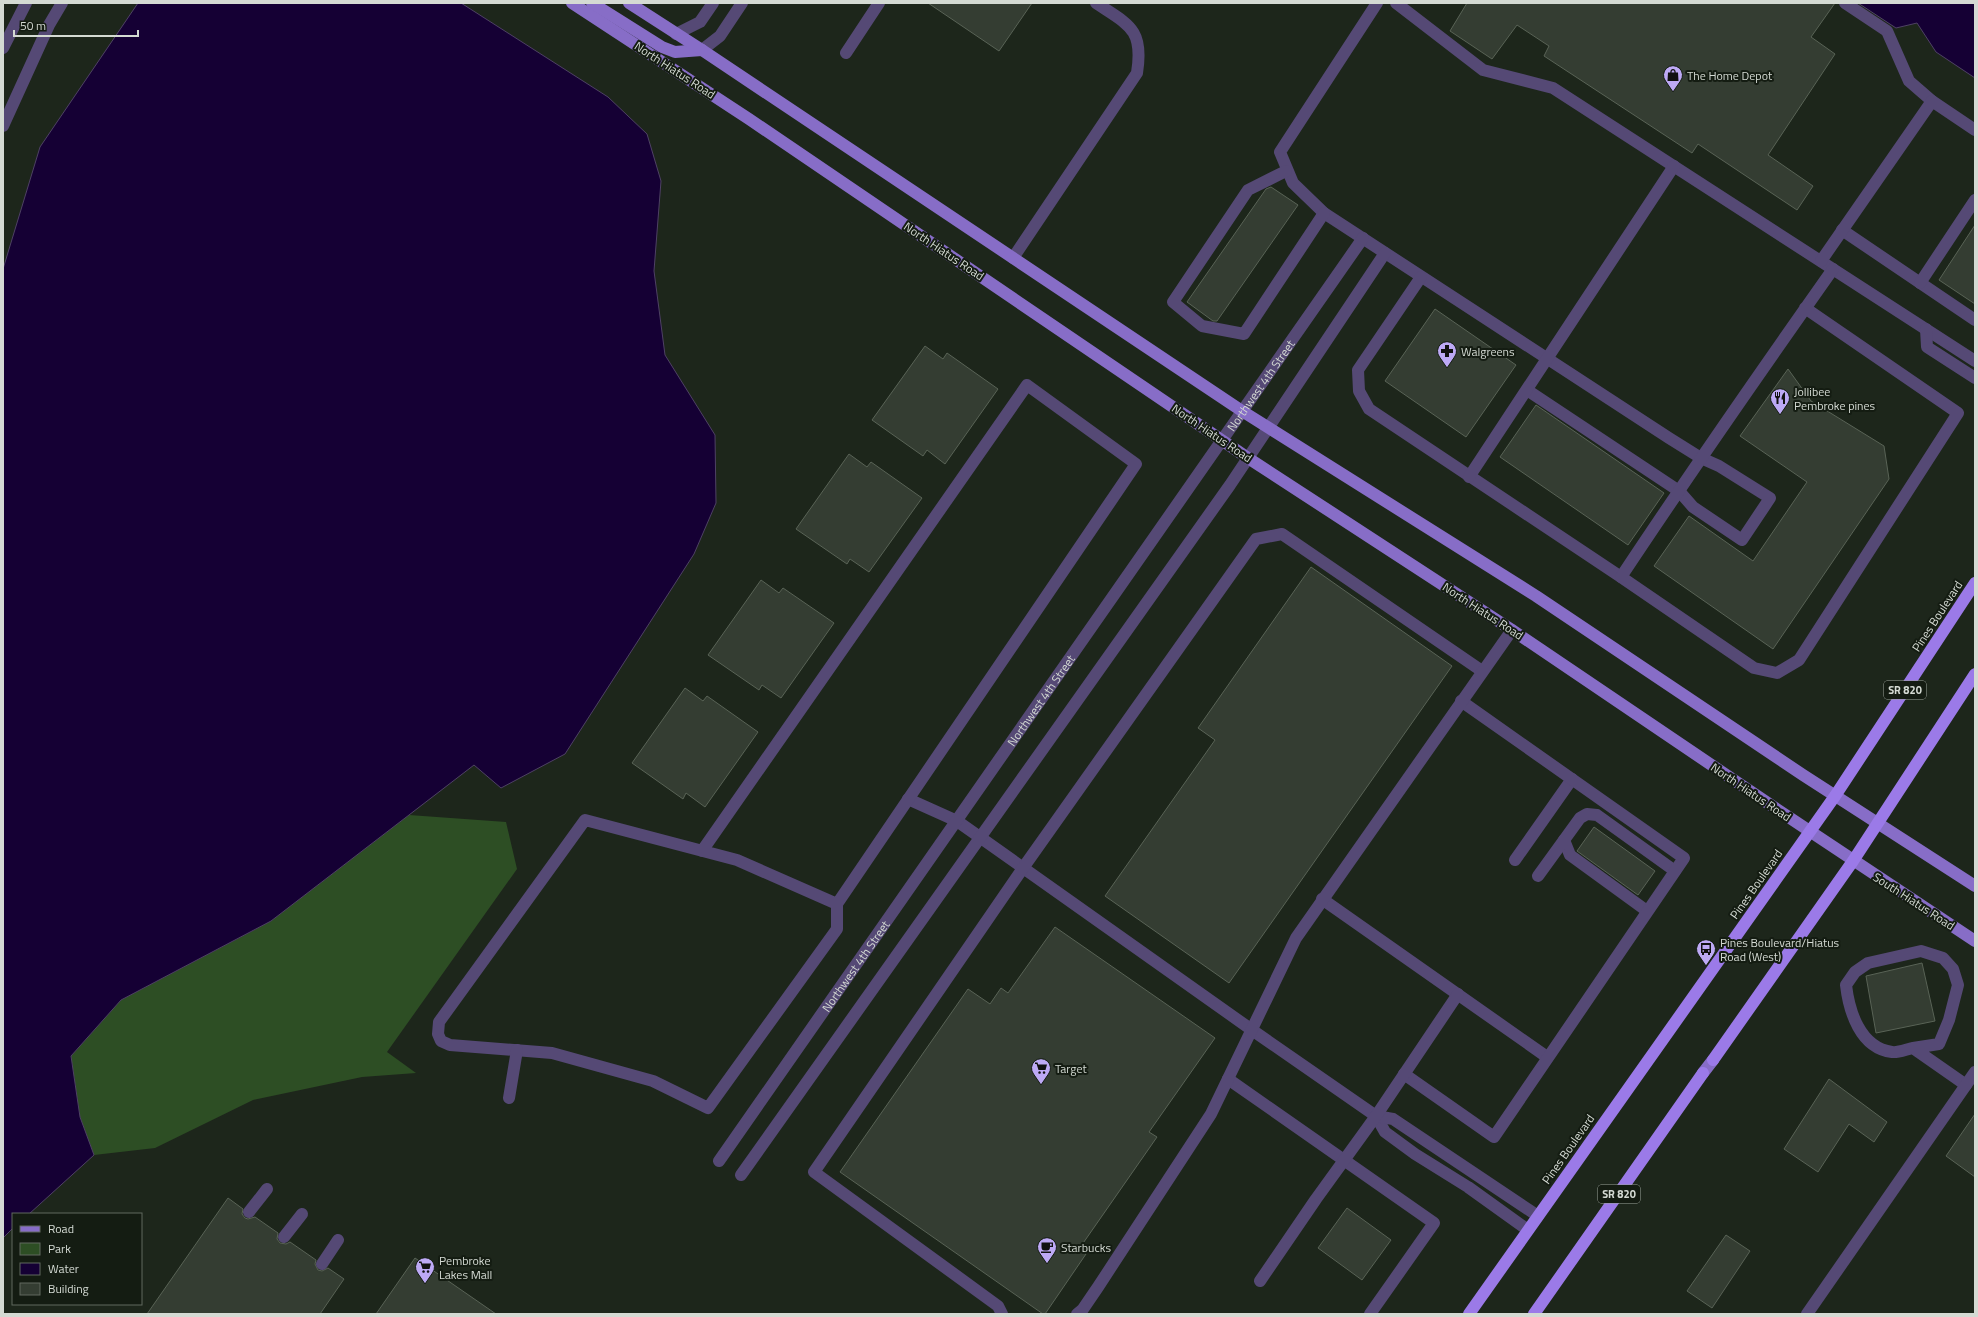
<svg xmlns="http://www.w3.org/2000/svg" width="1978" height="1317" viewBox="0 0 1978 1317" font-family="'Titillium Web',sans-serif">
	<style>
		.green { fill: #2d4e24 }
		.water { fill: #150034; stroke: #4e4164 }
		.building { fill: #343d32; stroke: #596356 }
		.lines { fill: none; stroke-linecap: round; stroke-linejoin: round }
		.minor { stroke: #554975; stroke-width: 12 }
		.major { stroke: #876dc7; stroke-width: 12 }
		.highway { stroke: #9b7ae8; stroke-width: 12 }
		.labels { text-anchor: middle; dominant-baseline: central; stroke-width: 4; stroke-linejoin: round; paint-order: stroke }
		.shield { fill: #141c12; stroke: #9aa199; stroke-width: 1 }
		.shield-label { font-size: 11px; font-weight: bold; fill: #d4dad3 }
		.street-label { font-size: 12px; fill: #d4dad3; stroke: #141c12 }
		.poi-label { font-size: 12px; fill: #d4dad3; stroke: #141c12; text-anchor: start }
	</style>
	<rect width="100%" height="100%" fill="#1d261b"/>
	<polygon class="green" points="409,815 506,822 517,869 387,1052 416,1073 362,1077 253,1100 155,1148 94,1155 80,1117 71,1056 121,1000 271,921"/>
	<g class="water">
		<polygon points="138,3 461,3 608,97 647,134 661,181 654,271 665,355 715,435 716,503 694,554 565,754 501,788 474,765 271,921 121,1000 71,1056 80,1117 94,1155 29,1214 13,1214 13,1228 3,1238 3,269 40,147"/>
		<polygon points="1858,3 1975,3 1975,78 1936,52 1917,23 1896,28"/>
	</g>
	<g class="building">
		<polygon points="928,3 1032,3 999,51"/>
		<polygon points="1467,3 1835,3 1811,37 1835,54 1768,155 1813,186 1797,210 1698,144 1692,153 1544,56 1549,46 1517,25 1492,59 1450,31"/>
		<polygon points="1271,187 1298,205 1217,321 1213,321 1187,302 1266,189"/>
		<polygon points="1975,225 1975,304 1939,280"/>
		<polygon points="1435,309 1516,365 1466,437 1385,381"/>
		<polygon points="925,346 943,359 947,353 998,389 945,464 927,450 923,456 872,420"/>
		<polygon points="1788,369 1811,401 1884,446 1889,479 1773,649 1654,566 1689,516 1753,561 1807,482 1740,436"/>
		<polygon points="1536,405 1664,493 1628,545 1500,457"/>
		<polygon points="849,454 867,467 871,462 922,498 869,572 850,559 847,564 796,529"/>
		<polygon points="1311,567 1452,666 1229,983 1105,896 1215,740 1198,728"/>
		<polygon points="761,580 779,593 783,588 834,623 781,698 762,685 759,690 708,655"/>
		<polygon points="685,688 703,701 707,696 758,732 705,807 686,793 683,799 632,763"/>
		<polygon points="1594,827 1655,871 1638,895 1577,851"/>
		<polygon points="1055,927 1215,1038 1149,1132 1157,1137 1079,1249 1086,1254 1045,1314 1043,1314 840,1172 968,989 990,1004 1001,988 1008,993"/>
		<polygon points="1922,963 1935,1021 1876,1033 1866,976"/>
		<polygon points="1829,1079 1887,1122 1874,1142 1849,1124 1818,1172 1784,1149"/>
		<polygon points="1975,1114 1975,1177 1946,1156"/>
		<polygon points="228,1198 243,1209 242,1214 245,1218 248,1219 255,1217 278,1233 277,1239 280,1243 286,1244 290,1242 316,1260 315,1264 318,1270 322,1271 328,1268 344,1279 320,1314 147,1314"/>
		<polygon points="1347,1208 1391,1240 1362,1280 1318,1248"/>
		<polygon points="1726,1235 1750,1251 1712,1308 1687,1291"/>
		<polygon points="415,1258 496,1314 376,1314"/>
	</g>
	<g class="lines">
		<g class="minor">
			<polyline points="1377,3 1280,152 1293,183 1324,213 1669,438 1701,458 1719,466 1770,498 1742,540 1693,507 1679,491 1527,390"/>
			<polyline points="1396,3 1483,70 1553,88 1975,361"/>
			<polyline points="1845,3 1887,31 1909,81 1932,101"/>
			<polyline points="676,34 700,22 713,3"/>
			<polyline points="3,48 26,3"/>
			<polyline points="702,50 720,36 742,3"/>
			<polyline points="846,53 879,3"/>
			<polyline points="3,126 49,25 62,3"/>
			<polyline points="1286,171 1248,190 1173,302 1202,326 1244,334 1324,213"/>
			<polyline points="1842,230 1975,320"/>
			<path d="M1013,258l124,-185c7,-44 -8,-48 -41,-70"/>
			<polyline points="1821,261 1932,101 1975,130"/>
			<polyline points="1421,277 1358,370 1359,391 1369,409 1621,577"/>
			<polyline points="1920,283 1975,200"/>
			<path d="M1805,308l153,105 -159,247 -22,13 -23,-5 -133,-91c69,-104 140,-206 212,-308"/>
			<polyline points="1926,329 1927,347 1975,378"/>
			<polyline points="1469,477 1674,166"/>
			<polyline points="908,799 957,821 1252,1030 1376,1116 1385,1132 1415,1154 1468,1187 1528,1230"/>
			<polyline points="1564,840 1570,855 1647,911"/>
			<polyline points="702,851 1027,385 1136,464 837,904 837,929 708,1108 653,1081 552,1053 450,1045 441,1041 438,1034 439,1022 585,820 737,860 837,904"/>
			<polyline points="1515,860 1572,779"/>
			<polyline points="1538,876 1580,818 1587,814 1597,815 1675,871"/>
			<polyline points="1322,899 1547,1057"/>
			<path d="M1913,1048l26,-4 10,-24 9,-35 -5,-16 -10,-11 -22,-7 -53,12 -13,9 -9,13c3,26 14,63 46,67 6,1 15,-3 21,-4l53,37"/>
			<polyline points="1404,1074 1494,1137 1684,858 1461,701"/>
			<polyline points="1228,1079 1434,1223 1370,1314"/>
			<polyline points="509,1098 517,1050"/>
			<polyline points="1376,1116 1393,1119 1538,1216"/>
			<path id="s1" d="M719,1161l644,-923"/>
			<polyline points="741,1175 1230,485 1385,253"/>
			<polyline points="249,1212 267,1189"/>
			<polyline points="284,1237 302,1214"/>
			<polyline points="322,1264 338,1240"/>
			<polyline points="1260,1281 1316,1199 1376,1116 1458,994"/>
			<polyline points="1002,1314 998,1306 814,1172 1023,868 1256,539 1282,534 1482,671"/>
			<polyline points="1077,1314 1083,1309 1098,1287 1211,1114 1296,938 1512,630"/>
			<polyline points="1807,1314 1975,1072"/>
		</g>
		<g class="major">
			<polyline points="572,3 749,119 1248,458 1512,630 1778,810 1975,941"/>
			<polyline points="592,3 662,47 675,52 702,50"/>
			<polyline points="629,3 702,50 1242,411 1536,596 1803,775 1975,886"/>
			<polyline points="1703,1073 1713,1060"/>
		</g>
		<g class="highway">
			<polyline points="1713,1060 1853,861 1975,674"/>
			<polyline points="1469,1314 1835,796 1975,583"/>
			<polyline points="1534,1314 1703,1073"/>
		</g>
	</g>
	<defs>
		<g id="shop-pin" transform="scale(1)"><path d="M0 17L-7.5 6A9.5 9.5 0 1 1 7.5 6Z" fill="#bda9f5" stroke="#141c12"/><path d="M-5-2.5h2.3a2.7 3.5 0 0 1 5.4 0H5L5.5 6h-11ZM-1.5-2.5h3a1.5 2.3 0 0 0-3 0Z" fill="#111"/></g>
		<g id="pharmacy-pin" transform="scale(1)"><path d="M0 17L-7.5 6A9.5 9.5 0 1 1 7.5 6Z" fill="#bda9f5" stroke="#141c12"/><path d="M-2-6h4v4h4v4h-4v4h-4v-4h-4v-4h4Z" fill="#111"/></g>
		<g id="restaurant-pin" transform="scale(1)"><path d="M0 17L-7.5 6A9.5 9.5 0 1 1 7.5 6Z" fill="#bda9f5" stroke="#141c12"/><path d="M-5-6h1v4h1v-4h1v4h1v-4h1v5L-1.5 .5V6h-2V.5L-5-1ZM5-6V6H3V1.5H1.5Q1.5-4 5-6Z" fill="#111"/></g>
		<g id="bus-pin" transform="scale(1)"><path d="M0 17L-7.5 6A9.5 9.5 0 1 1 7.5 6Z" fill="#bda9f5" stroke="#141c12"/><path d="M-5-6H5V4H4V6H2V4H-2V6H-4V4H-5ZM-3.5-4V0h7V-4ZM-3.5 1.2v1.5H-2V1.2ZM2 1.2v1.5H3.5V1.2Z" fill="#111"/></g>
		<g id="supermarket-pin" transform="scale(1)"><path d="M0 17L-7.5 6A9.5 9.5 0 1 1 7.5 6Z" fill="#bda9f5" stroke="#141c12"/><path d="M-6-5.5h2.5l.6 2H6L4.5 2H-2.5L-4.4-4H-6ZM-1.5 3.2a1.3 1.3 0 1 0 .1 0ZM3 3.2a1.3 1.3 0 1 0 .1 0Z" fill="#111"/></g>
		<g id="cafe-pin" transform="scale(1)"><path d="M0 17L-7.5 6A9.5 9.5 0 1 1 7.5 6Z" fill="#bda9f5" stroke="#141c12"/><path d="M-5.5-4.5H6V0H3Q3 3.5 0 3.5H-2.5Q-5.5 3.5-5.5 0ZM3-3.2v2h1.7v-2ZM-6 4.5H4V6H-6Z" fill="#111"/></g>
	</defs>
	<g fill-rule="evenodd">
		<use href="#shop-pin" x="1673" y="75"/>
		<use href="#pharmacy-pin" x="1447" y="351"/>
		<use href="#restaurant-pin" x="1780" y="398"/>
		<use href="#bus-pin" x="1706" y="949"/>
		<use href="#supermarket-pin" x="1041" y="1068"/>
		<use href="#cafe-pin" x="1047" y="1247"/>
		<use href="#supermarket-pin" x="425" y="1267"/>
	</g>
	<g class="labels">
		<g class="shield">
			<rect x="1884" y="681" width="42" height="18" rx="3"/>
			<rect x="1598" y="1185" width="42" height="18" rx="3"/>
		</g>
		<g class="shield-label">
			<text x="1905" y="690">SR 820</text>
			<text x="1619" y="1194">SR 820</text>
		</g>
		<g class="street-label">
			<text transform="translate(675 70) rotate(33)">North Hiatus Road</text>
			<text transform="translate(944 251) rotate(34)">North Hiatus Road</text>
			<text stroke="none"><textPath href="#s1" startOffset="946">Northwest 4th Street</textPath></text>
			<text transform="translate(1212 433) rotate(34)">North Hiatus Road</text>
			<text transform="translate(1483 611) rotate(33)">North Hiatus Road</text>
			<text transform="translate(1937 616) rotate(-57)">Pines Boulevard</text>
			<text stroke="none"><textPath href="#s1" startOffset="562">Northwest 4th Street</textPath></text>
			<text transform="translate(1751 792) rotate(34)">North Hiatus Road</text>
			<text transform="translate(1756 884) rotate(-55)">Pines Boulevard</text>
			<text transform="translate(1914 901) rotate(33)">South Hiatus Road</text>
			<text stroke="none"><textPath href="#s1" startOffset="238">Northwest 4th Street</textPath></text>
			<text transform="translate(1568 1149) rotate(-55)">Pines Boulevard</text>
		</g>
		<g class="poi-label">
			<text x="1687" y="75">The Home Depot</text>
			<text x="1461" y="351">Walgreens</text>
			<text x="1794" y="391">Jollibee<tspan x="1794" dy="14">Pembroke pines</tspan></text>
			<text x="1720" y="942">Pines Boulevard/Hiatus<tspan x="1720" dy="14">Road (West)</tspan></text>
			<text x="1055" y="1068">Target</text>
			<text x="1061" y="1247">Starbucks</text>
			<text x="439" y="1260">Pembroke<tspan x="439" dy="14">Lakes Mall</tspan></text>
		</g>
	</g>
	<rect width="1978" height="1317" fill="none" stroke="#d4dad3" stroke-width="8"/>
	<rect x="12" y="1213" width="130" height="92" fill="#141c12" stroke="#61685f"/>
	<rect x="20" y="1226" width="20" height="6" fill="#876dc7" stroke="#61685f"/>
	<text x="48" y="1233" font-size="12" fill="#d4dad3">Road</text>
	<rect x="20" y="1243" width="20" height="12" fill="#2d4e24" stroke="#61685f"/>
	<text x="48" y="1253" font-size="12" fill="#d4dad3">Park</text>
	<rect x="20" y="1263" width="20" height="12" fill="#150034" stroke="#61685f"/>
	<text x="48" y="1273" font-size="12" fill="#d4dad3">Water</text>
	<rect x="20" y="1283" width="20" height="12" fill="#343d32" stroke="#61685f"/>
	<text x="48" y="1293" font-size="12" fill="#d4dad3">Building</text>
	<path d="M14 30v6h124v-6" fill="none" stroke="#d4dad3" stroke-width="2"/>
	<text x="20" y="30" font-size="12" fill="#d4dad3" stroke="#141c12" stroke-width="3" paint-order="stroke">50 m</text>
</svg>
